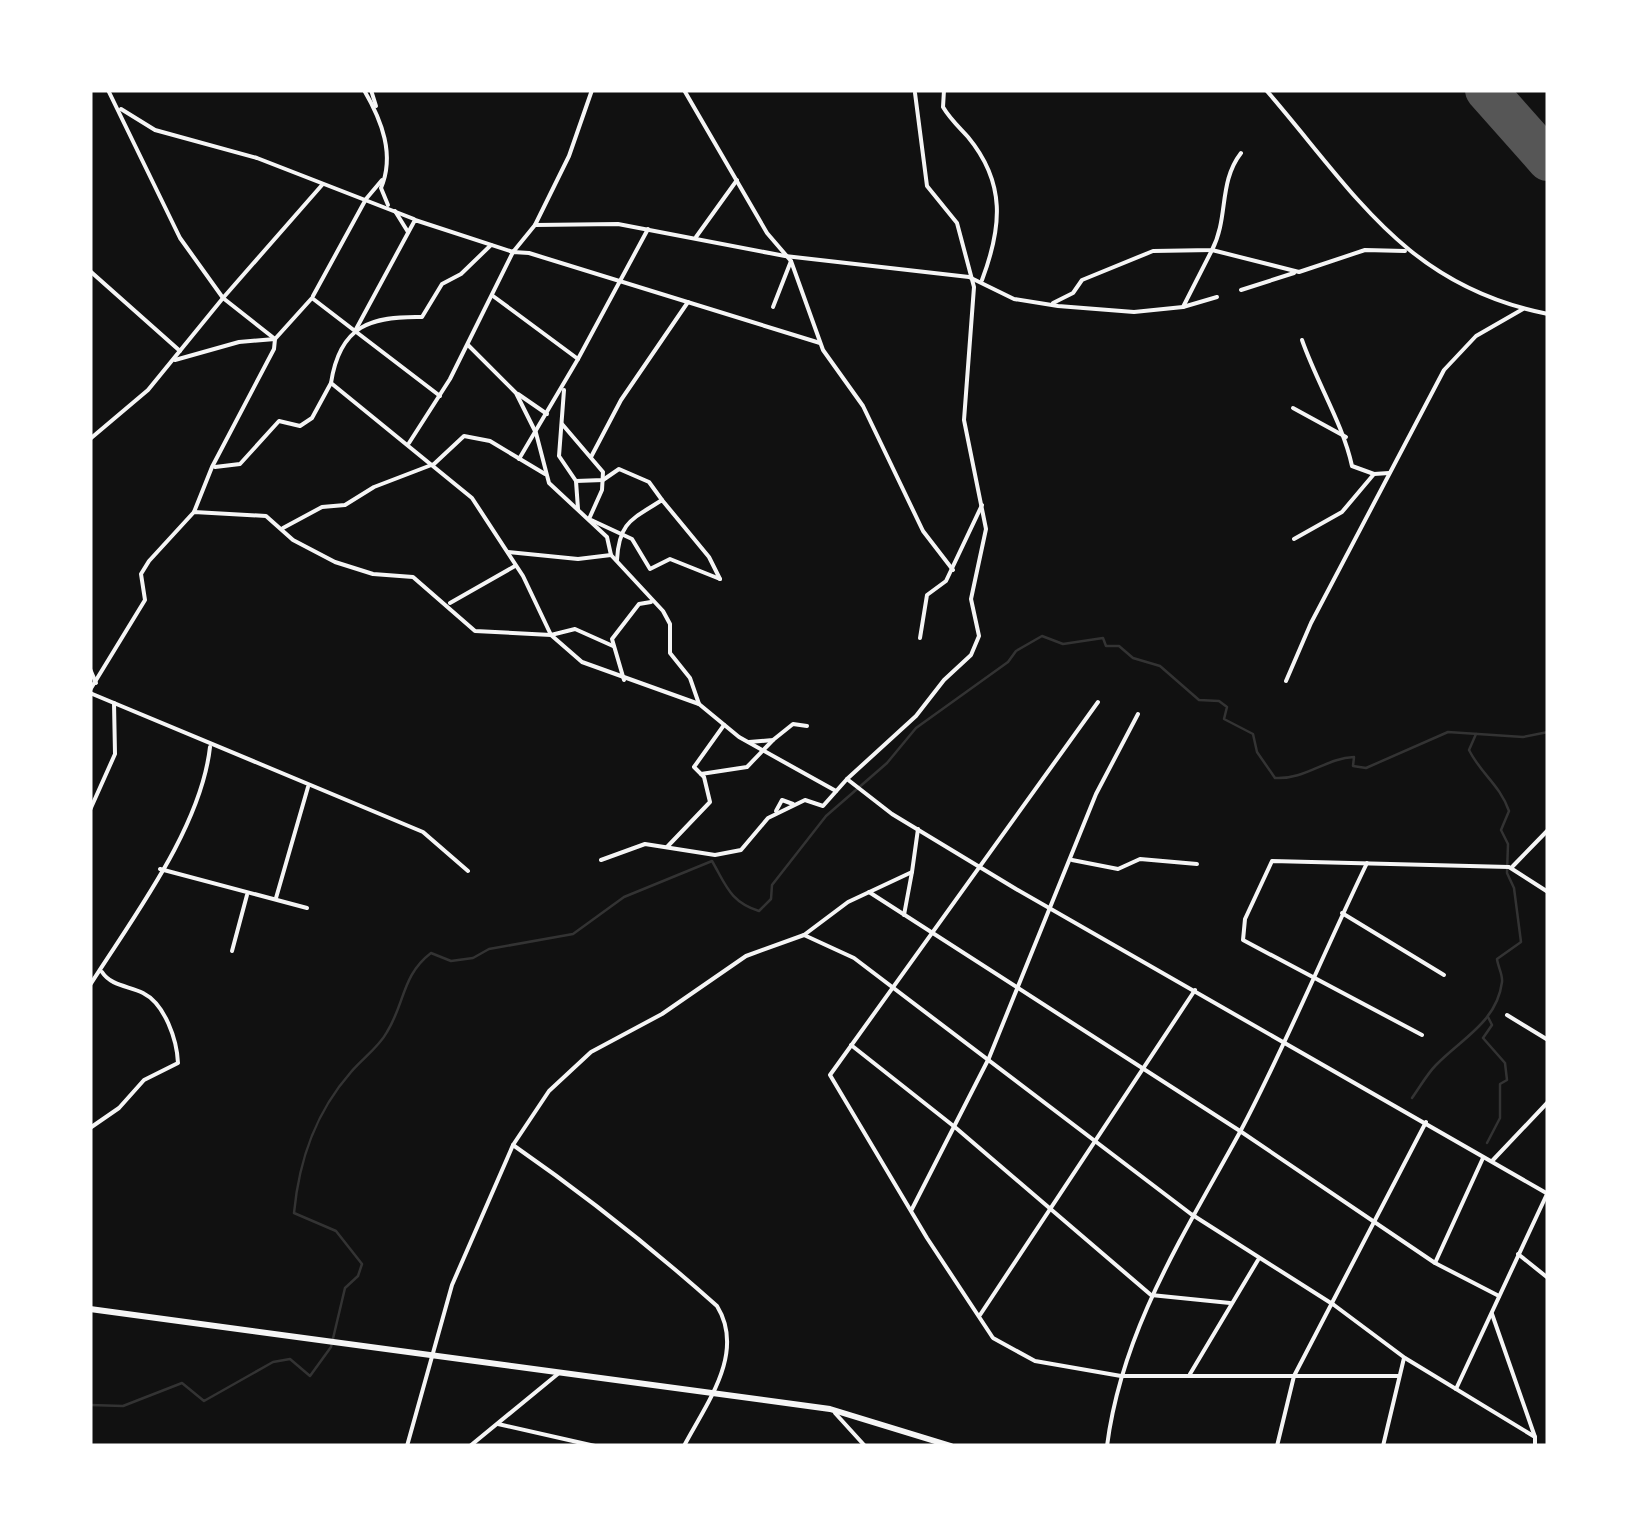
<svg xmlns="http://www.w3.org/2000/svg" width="1638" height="1536" viewBox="0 0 1638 1536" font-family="Raleway,sans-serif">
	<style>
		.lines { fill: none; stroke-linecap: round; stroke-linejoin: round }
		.stream { stroke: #333; stroke-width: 2.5 }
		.runway { stroke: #565656; stroke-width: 42 }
		.minor { stroke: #f5f5f5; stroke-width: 4 }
		.tertiary { stroke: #f5f5f5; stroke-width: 4 }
		.trunk { stroke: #f5f5f5; stroke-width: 6 }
	</style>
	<rect width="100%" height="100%" fill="#111"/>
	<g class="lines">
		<g class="stream">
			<path d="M1412,1098c8,-11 15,-24 24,-33 25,-26 61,-43 66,-83 1,-7 -4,-15 -5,-23l24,-17 -7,-54 -7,-15 1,-29 -7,-14 8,-19c-9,-26 -28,-37 -40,-61l7,-16"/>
			<polyline points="1487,1143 1500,1118 1500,1084 1507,1080 1505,1063 1483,1038 1492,1025 1488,1017"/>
			<path d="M90,1405l33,1 59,-23 22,18 69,-39 17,-3 20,17 21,-29 14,-59 13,-12 4,-12 -26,-33 -42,-18c5,-53 21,-100 57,-141 11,-13 28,-25 36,-40 18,-29 15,-57 44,-79l20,8 22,-3 16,-9 84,-15 51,-37 88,-36c14,24 18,41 47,50l12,-12 1,-14 54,-69 61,-53 29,-35 92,-66 8,-11 26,-15 21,8 40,-6 3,8h13l14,12 27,8 39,34 20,1 8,6 -3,12 29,15 4,18 18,26c30,2 51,-20 79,-21l-1,9 13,2 82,-36 75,5 25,-5"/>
		</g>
		<polyline class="runway" points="1486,90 1548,160"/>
		<g class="minor">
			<polyline points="108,90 180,238 223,298 322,185"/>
			<path d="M364,90c18,31 31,65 17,98l7,17"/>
			<polyline points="371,90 376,106"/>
			<polyline points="684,90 767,233 791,261 823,350 863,406 923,531 953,570"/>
			<path d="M944,90l-1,17c7,12 16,20 25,30 38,46 34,90 14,143"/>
			<path d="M1266,90c89,103 140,196 282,224"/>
			<polyline points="121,109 155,130 257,158 414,219"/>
			<polyline points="395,211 408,232"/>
			<polyline points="535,225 569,156 592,90"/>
			<polyline points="696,237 737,180"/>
			<path d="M491,245l-30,29 -19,10 -20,33c-51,-1 -82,8 -91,66l141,115 51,78 28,59 31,27 117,42 40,33 97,54"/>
			<polyline points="90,271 180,351"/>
			<polyline points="1241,290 1294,273"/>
			<polyline points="313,296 366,199 382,180"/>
			<polyline points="493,296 578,359 519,459"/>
			<path d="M1053,303l20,-10 9,-13 71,-29 59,-1c17,-33 6,-67 29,-97"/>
			<polyline points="773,307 791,261"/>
			<polyline points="1183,307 1217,297"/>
			<polyline points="355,331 440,396"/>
			<path d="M1302,340c15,43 41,84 50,126l22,8"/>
			<polyline points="468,345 516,393 536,433 549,483 607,537 611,555 663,611 670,624 670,653 690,678 699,704"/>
			<polyline points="578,359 648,229"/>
			<polyline points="175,360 239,342 275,339 274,349 212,467 194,512"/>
			<polyline points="564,390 559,456 576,481 578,509"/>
			<polyline points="518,394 547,414"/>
			<polyline points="1293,408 1346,437"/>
			<polyline points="562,424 603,472 602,490 589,519 632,539 650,569 670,559 720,579"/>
			<polyline points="90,439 148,390 223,298 275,339 312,298 355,331 415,220 513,252 535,225 618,224 785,256 969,277 1014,299 1058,306 1134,312 1183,307 1212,250 1299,272 1365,250 1405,251"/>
			<polyline points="409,443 450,379 513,252 529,253 820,343"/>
			<polyline points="591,457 621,400 688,302"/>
			<polyline points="215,467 240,464 279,421 300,426 312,418 331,383"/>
			<polyline points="576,481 603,480 619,469 649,482 662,500"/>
			<polyline points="283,528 322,507 345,505 374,487 434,464 464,436 490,441 545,474"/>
			<polyline points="1294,539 1342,512 1374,474 1389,473"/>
			<polyline points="508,552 578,559 611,555"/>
			<path d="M617,560c2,-39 16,-41 45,-60l47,57 11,22"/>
			<polyline points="450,603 515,566"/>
			<polyline points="920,638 927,595 946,581 982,505"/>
			<polyline points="90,669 96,683"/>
			<polyline points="624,680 612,639 639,604 651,602"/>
			<polyline points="1286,681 1311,623 1444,370 1476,336 1523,309"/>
			<polyline points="90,690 145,600 141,574 149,561 194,512 266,516 293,540 335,562 373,574 413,577 475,631 551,635 575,629 613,646"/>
			<polyline points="90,693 423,832 468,871"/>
			<polyline points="1098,702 830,1075 927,1238 993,1338 1035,1361 1121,1376 1398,1376"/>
			<polyline points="749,742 773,740 793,724 807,726"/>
			<polyline points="701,774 747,767 773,740"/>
			<polyline points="847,779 916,716 944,680 971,655 979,636 971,599 986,529 964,420 974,287 957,223 927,186 915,93"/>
			<polyline points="90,810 115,754 114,703"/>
			<polyline points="776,811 782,800 793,804"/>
			<polyline points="667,847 710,802 704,777 694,767 724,725"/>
			<polyline points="601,860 645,844 715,855 741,850 768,818 805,800 823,806 847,779 892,814 1016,889 1548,1194"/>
			<polyline points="1072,860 1118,869 1140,859 1197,864"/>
			<polyline points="1513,866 1548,830"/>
			<polyline points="160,869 307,908"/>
			<polyline points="869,892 1240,1131 1435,1263 1499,1296"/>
			<polyline points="276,898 308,787"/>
			<polyline points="1342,913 1444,975"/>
			<polyline points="904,915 912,872"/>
			<polyline points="804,935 854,958 1191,1214 1334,1305 1405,1358 1535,1437 1535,1446"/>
			<polyline points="232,951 247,895"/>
			<path d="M90,985c43,-68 111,-157 120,-238"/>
			<polyline points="1507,1015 1548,1040"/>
			<polyline points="1422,1035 1243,940 1245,919 1272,861 1509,867 1548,892"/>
			<polyline points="851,1045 956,1128 1151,1295 1230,1303"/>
			<path d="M90,1128l29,-20 25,-28 34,-17c-1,-23 -13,-59 -35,-70 -14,-7 -32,-7 -41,-21"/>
			<path d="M513,1145c72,50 139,103 204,161 29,47 -11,98 -33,140"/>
			<polyline points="1493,1160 1548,1102"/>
			<polyline points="912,1209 989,1058 1096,794 1138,714"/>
			<polyline points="1518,1254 1548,1278"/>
			<polyline points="1435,1263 1483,1158"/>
			<polyline points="1492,1314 1535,1437"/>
			<polyline points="980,1315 1195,990"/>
			<polyline points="1190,1374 1258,1260"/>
			<polyline points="1456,1389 1547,1194"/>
			<polyline points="498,1424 595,1446"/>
			<polyline points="407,1446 452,1285 513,1145 549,1091 591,1052 662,1014 746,956 804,935 848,902 912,872 918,829"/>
			<polyline points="470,1446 559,1373"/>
			<path d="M1107,1446c15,-117 78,-213 133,-314 46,-87 84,-180 127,-269"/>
			<polyline points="1277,1446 1294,1376 1426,1122"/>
			<polyline points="1383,1446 1404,1358"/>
		</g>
		<polyline class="tertiary" points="835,1413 865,1446"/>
		<polyline class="trunk" points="90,1309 830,1409 951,1446"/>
	</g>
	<rect width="1638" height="1536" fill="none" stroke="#ffffff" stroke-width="185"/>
</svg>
